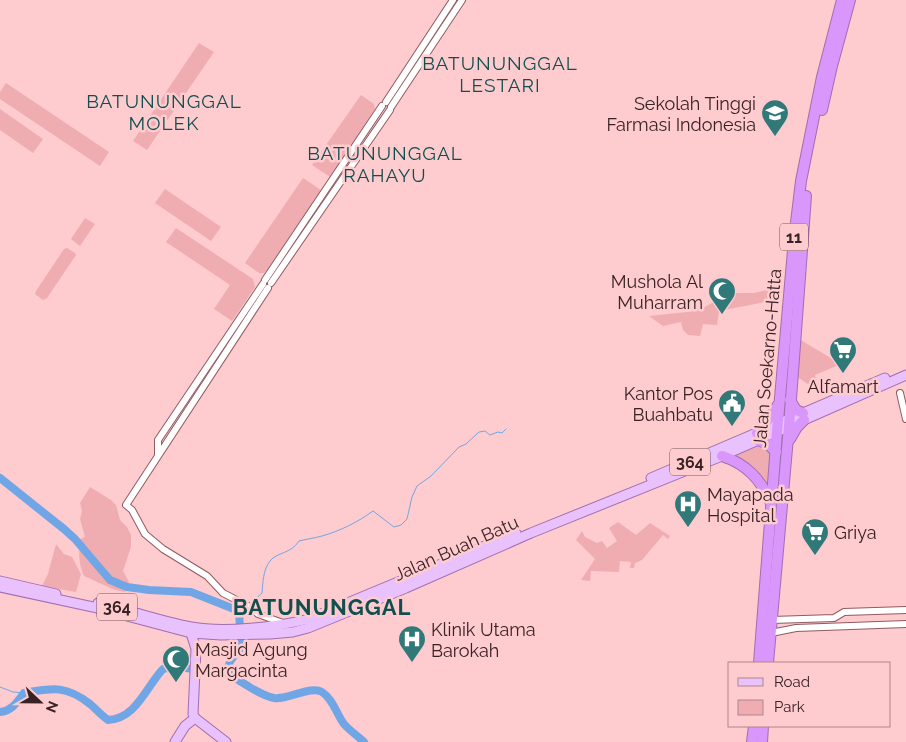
<svg xmlns="http://www.w3.org/2000/svg" width="906" height="742" viewBox="0 0 906 742" font-family="Raleway,sans-serif">
	<style>
		.green { fill: #efadb2 }
		.lines { fill: none; stroke-linecap: round; stroke-linejoin: round }
		.stream { stroke: #71a6e6; stroke-width: 1 }
		.river { stroke: #71a6e6; stroke-width: 8 }
		.minor-casing { stroke: #915b60; stroke-width: 8 }
		.major-casing { stroke: #a16eb0; stroke-width: 11 }
		.highway-casing { stroke: #a16eb0; stroke-width: 12 }
		.minor { stroke: #fff; stroke-width: 6 }
		.major { stroke: #e8c1fd; stroke-width: 9 }
		.highway { stroke: #d997fb; stroke-width: 10 }
		.labels { text-anchor: middle; dominant-baseline: central; stroke-width: 5; stroke-linejoin: round; paint-order: stroke }
		.shield { fill: #fecbcf; stroke: #745557; stroke-width: 1 }
		.shield-label { font-size: 16px; font-weight: bold; fill: #392224 }
		.poi-label { font-size: 18px; fill: #392224; stroke: #fecbcf; text-anchor: start }
		.street-label { font-size: 18px; fill: #392224; stroke: #fecbcf }
		.neighbourhood-label { font-size: 19px; letter-spacing: 1px; fill: #114f4e; stroke: #fecbcf }
		.district-label { font-size: 22px; font-weight: bold; letter-spacing: 1px; fill: #114f4e; stroke: #fecbcf }
	</style>
	<rect width="100%" height="100%" fill="#fecbcf"/>
	<g class="green">
		<polygon points="199,43 214,52 147,150 133,141"/>
		<polygon points="6,83 109,152 100,166 0,99 0,92"/>
		<polygon points="361,95 374,104 375,109 330,177 312,165"/>
		<polygon points="0,109 43,139 33,153 0,130"/>
		<polygon points="303,178 321,190 267,270 264,273 259,273 245,263"/>
		<polygon points="165,189 221,227 211,241 155,203"/>
		<polygon points="85,218 95,224 80,246 71,239"/>
		<polygon points="176,228 253,279 255,287 232,321 214,309 230,285 166,242"/>
		<polygon points="67,248 75,253 76,255 47,298 43,300 35,294 36,291 64,249"/>
		<polygon points="775,288 775,300 719,311 717,325 703,324 700,336 688,335 683,330 681,322 663,326 649,316 697,311 731,293 754,293"/>
		<polygon points="799,339 841,364 815,375 819,391 797,377"/>
		<polygon points="758,440 770,448 771,504 766,492 723,455"/>
		<path d="M90,487l21,13 5,5 4,15 7,7 4,8v12l-8,24 6,11 -4,10 -10,-2 -31,-14c-6,-13 -5,-23 -4,-37l5,-2 -5,-18 2,-8 -2,-8z"/>
		<polygon points="618,522 636,535 650,523 670,536 668,539 663,535 642,560 635,563 634,568 630,568 631,562 620,561 619,572 591,571 590,581 581,580 595,559 576,540 582,531 585,537 597,543 602,541 607,548 617,541 609,528"/>
		<polygon points="56,544 64,554 72,557 81,574 76,592 42,586 48,574"/>
	</g>
	<g class="lines">
		<g class="stream">
			<path d="M250,604l12,-11c1,-11 1,-23 8,-32 7,-9 21,-7 29,-20 8,-2 16,-3 23,-5 18,-5 36,-14 51,-25l21,16 7,-2 6,-6 5,-22 5,-11 14,-10 28,-29 7,-3 13,-12 6,-1 5,4 8,-3 4,1 4,-4"/>
			<polyline points="239,611 244,607"/>
			<polyline points="0,687 13,692 24,693"/>
		</g>
		<g class="river">
			<path d="M0,478l64,51 11,10 35,41 17,7 22,3 42,2 48,19 2,36c-5,10 -16,13 -11,27 9,7 32,22 44,24 14,2 37,-13 48,-6 11,7 15,23 22,32 6,7 14,12 20,18"/>
			<path d="M0,712c12,-1 17,-10 24,-19 29,-5 42,-8 66,11 6,5 11,11 18,16 28,-1 38,-33 55,-51 22,-7 44,8 67,5"/>
		</g>
		<g class="minor-casing">
			<g id="minor">
				<polyline points="386,102 453,0"/>
				<polyline points="391,107 462,0"/>
				<polyline points="265,280 382,106"/>
				<polyline points="271,283 390,110"/>
				<polyline points="268,288 126,505 132,510 145,534 163,549 207,576 223,593 250,607 258,614 283,623"/>
				<polyline points="900,393 906,419"/>
				<polyline points="158,454 158,440 263,284"/>
				<polyline points="772,620 834,618 844,612 906,610"/>
				<polyline points="771,633 796,628 906,624"/>
			</g>
		</g>
		<g class="major-casing">
			<g id="major">
				<polyline points="651,478 885,378"/>
				<polyline points="0,581 56,594"/>
				<polyline points="0,587 93,607 191,633 221,635 270,634 293,632 308,628 406,588 531,533 722,456 906,375"/>
				<path d="M98,603c31,7 61,18 93,24 34,6 85,0 118,-8l207,-86"/>
				<polyline points="191,633 196,649 193,714 195,718 226,742"/>
				<polyline points="175,742 185,726 195,718"/>
			</g>
		</g>
		<g class="highway-casing">
			<g id="highway">
				<polyline points="822,110 832,66 850,0"/>
				<polyline points="790,400 796,410 803,413"/>
				<polyline points="757,433 771,416 778,405"/>
				<polyline points="790,439 797,427 804,420"/>
				<polyline points="758,440 768,444 776,452"/>
				<path d="M722,456c25,8 39,24 49,47"/>
				<polyline points="759,663 777,432 794,239 801,181 822,77 842,0"/>
				<polyline points="768,663 789,426 806,196"/>
				<polyline points="752,742 754,726"/>
				<polyline points="762,742 763,726"/>
			</g>
		</g>
		<use href="#minor" class="minor"/>
		<use href="#major" class="major"/>
		<use href="#highway" class="highway"/>
	</g>
	<defs>
		<g id="university-pin" transform="scale(1.4375)"><path d="M0 17L-7.5 6A9.5 9.5 0 1 1 7.5 6Z" fill="#307978" stroke="#fecbcf"/><path d="M0-5L7-2L0 1L-7-2ZM-4 1L0 2.5L4 1V4Q0 6-4 4Z" fill="#fff"/></g>
		<g id="mosque-pin" transform="scale(1.4375)"><path d="M0 17L-7.5 6A9.5 9.5 0 1 1 7.5 6Z" fill="#307978" stroke="#fecbcf"/><path d="M3.5-4.9A6 6 0 1 0 3.5 4.9A5 5 0 1 1 3.5-4.9Z" fill="#fff"/></g>
		<g id="supermarket-pin" transform="scale(1.4375)"><path d="M0 17L-7.5 6A9.5 9.5 0 1 1 7.5 6Z" fill="#307978" stroke="#fecbcf"/><path d="M-6-5.5h2.5l.6 2H6L4.5 2H-2.5L-4.4-4H-6ZM-1.5 3.2a1.3 1.3 0 1 0 .1 0ZM3 3.2a1.3 1.3 0 1 0 .1 0Z" fill="#fff"/></g>
		<g id="civic-pin" transform="scale(1.4375)"><path d="M0 17L-7.5 6A9.5 9.5 0 1 1 7.5 6Z" fill="#307978" stroke="#fecbcf"/><path d="M-.6-6.5H3V-4.5H.6V-3L4-1V1h2V6H-6V1h2V-1L-.6-3ZM-1.2 2.5V6h2.4V2.5Z" fill="#fff"/></g>
		<g id="hospital-pin" transform="scale(1.4375)"><path d="M0 17L-7.5 6A9.5 9.5 0 1 1 7.5 6Z" fill="#307978" stroke="#fecbcf"/><path d="M-5-5h3v3.5h4V-5h3V5h-3V1.5h-4V5h-3Z" fill="#fff"/></g>
	</defs>
	<g fill-rule="evenodd">
		<use href="#university-pin" x="775" y="113"/>
		<use href="#mosque-pin" x="722" y="291"/>
		<use href="#supermarket-pin" x="843" y="350"/>
		<use href="#civic-pin" x="732" y="403"/>
		<use href="#hospital-pin" x="688" y="504"/>
		<use href="#supermarket-pin" x="815" y="532"/>
		<use href="#hospital-pin" x="412" y="639"/>
		<use href="#mosque-pin" x="176" y="659"/>
	</g>
	<g class="labels">
		<g class="shield">
			<rect x="780" y="223.5" width="28" height="27" rx="4"/>
			<rect x="670" y="448.5" width="40" height="27" rx="4"/>
			<rect x="97" y="593.5" width="40" height="27" rx="4"/>
		</g>
		<g class="shield-label">
			<text x="794" y="237">11</text>
			<text x="690" y="462">364</text>
			<text x="117" y="607">364</text>
		</g>
		<g class="poi-label">
			<text x="756" y="103" text-anchor="end">Sekolah Tinggi<tspan x="756" dy="21">Farmasi Indonesia</tspan></text>
			<text x="703" y="281" text-anchor="end">Mushola Al<tspan x="703" dy="21">Muharram</tspan></text>
			<text x="843" y="386" text-anchor="middle">Alfamart</text>
			<text x="713" y="393" text-anchor="end">Kantor Pos<tspan x="713" dy="21">Buahbatu</tspan></text>
			<text x="707" y="494">Mayapada<tspan x="707" dy="21">Hospital</tspan></text>
			<text x="834" y="532">Griya</text>
			<text x="431" y="629">Klinik Utama<tspan x="431" dy="21">Barokah</tspan></text>
			<text x="195" y="649">Masjid Agung<tspan x="195" dy="21">Margacinta</tspan></text>
		</g>
		<g class="street-label">
			<text transform="translate(767 358) rotate(-85)">Jalan Soekarno-Hatta</text>
			<text transform="translate(456 548) rotate(-24)">Jalan Buah Batu</text>
		</g>
		<g class="neighbourhood-label">
			<text x="500" y="63">BATUNUNGGAL<tspan x="500" dy="22">LESTARI</tspan></text>
			<text x="164" y="101">BATUNUNGGAL<tspan x="164" dy="22">MOLEK</tspan></text>
			<text x="385" y="153">BATUNUNGGAL<tspan x="385" dy="22">RAHAYU</tspan></text>
		</g>
		<g class="district-label">
			<text x="322" y="607">BATUNUNGGAL</text>
		</g>
	</g>
	<rect x="728" y="662" width="162" height="65" fill="#fecbcf" stroke="#af878b"/>
	<rect x="738" y="678" width="25" height="8" fill="#e8c1fd" stroke="#af878b"/>
	<text x="774" y="687" font-size="15" fill="#392224">Road</text>
	<rect x="738" y="700" width="25" height="15" fill="#efadb2" stroke="#af878b"/>
	<text x="774" y="712" font-size="15" fill="#392224">Park</text>
	<g transform="translate(40 702) rotate(112)" stroke="#fecbcf" stroke-width="4" paint-order="stroke">
	<path d="M0-4L9 19L0 12L-9 19Z" fill="#392224"/>
	<text y="-8" font-size="14" font-weight="bold" text-anchor="middle" fill="#392224">N</text>
	</g>
</svg>
